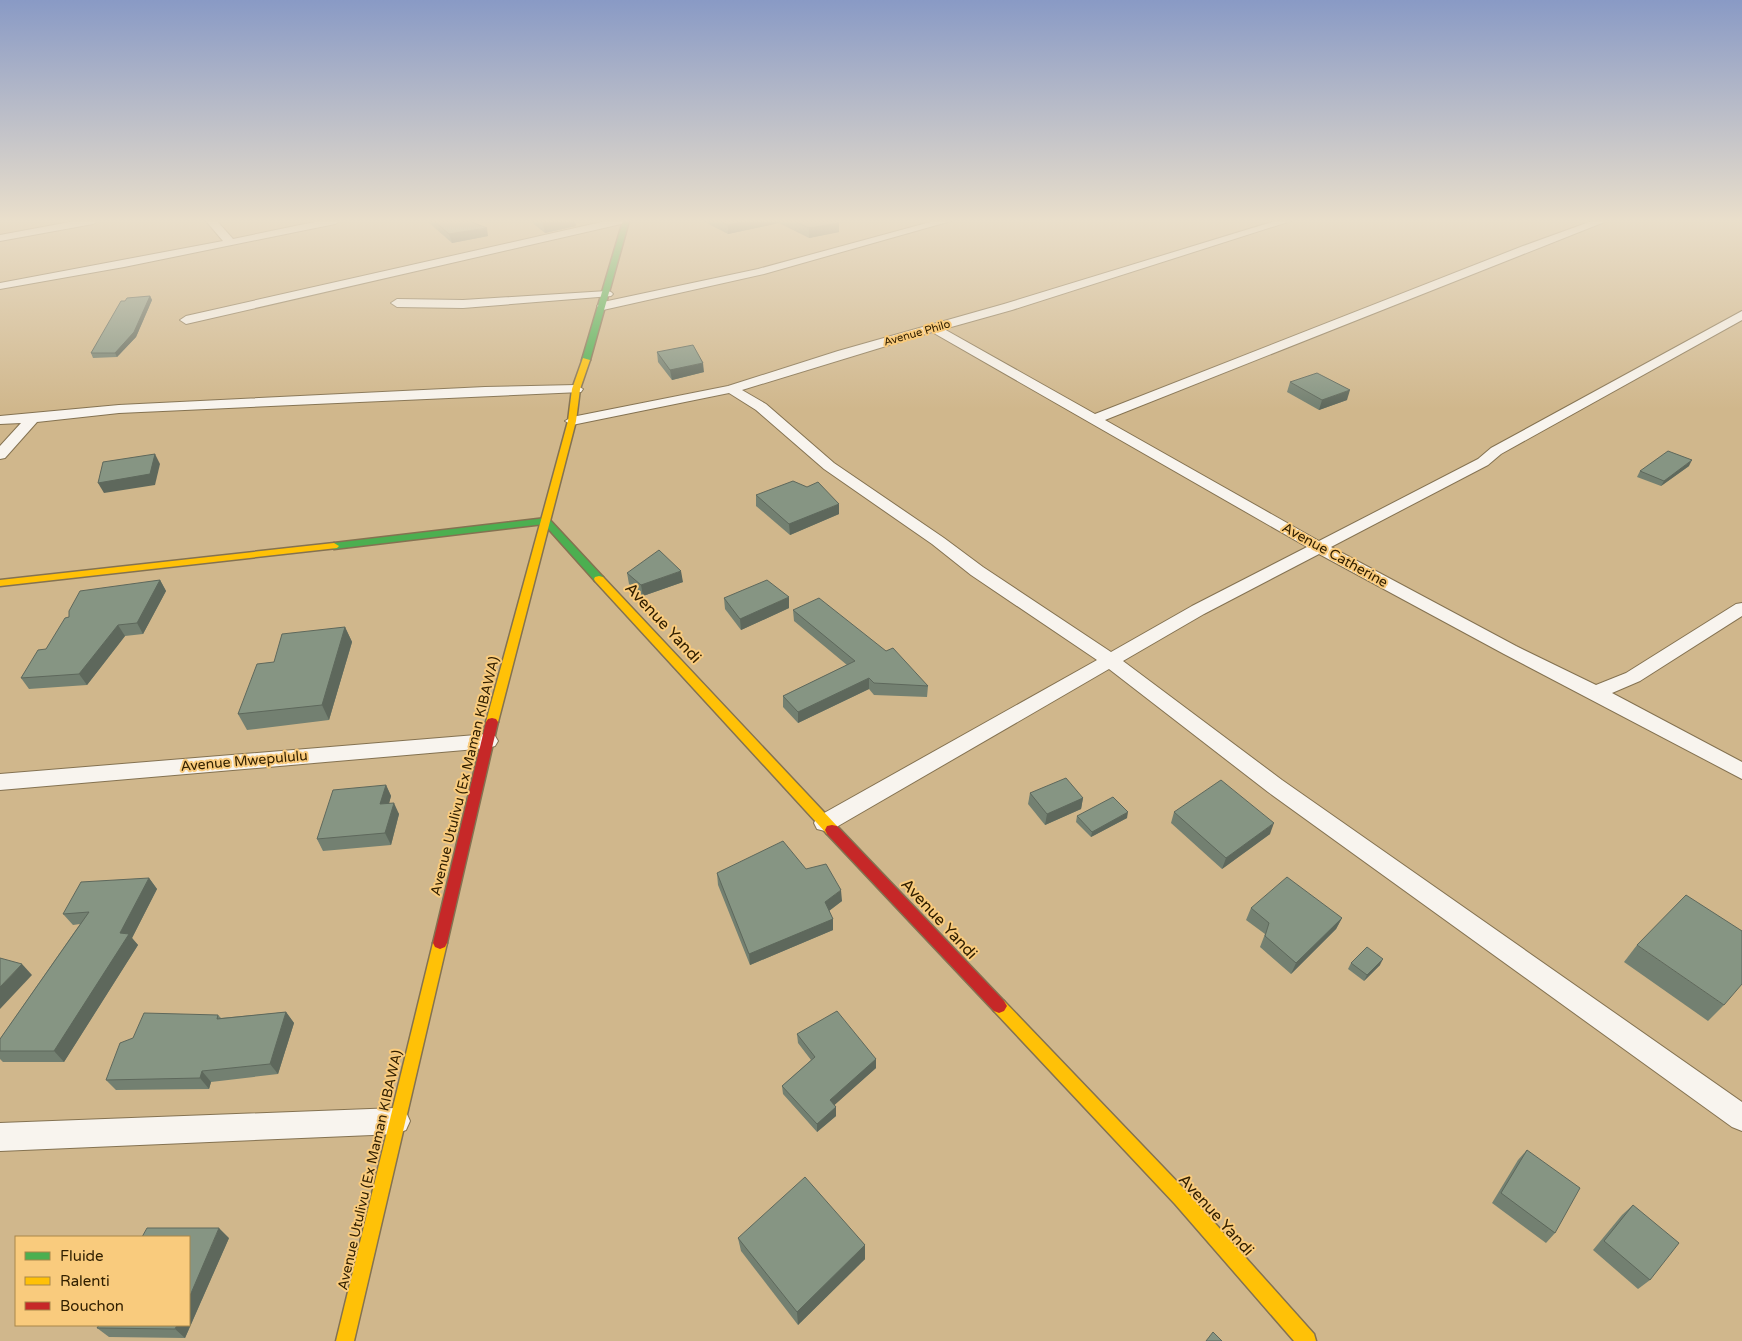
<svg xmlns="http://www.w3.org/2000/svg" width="1742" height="1341" viewBox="0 0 1742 1341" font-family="'Varela Round',sans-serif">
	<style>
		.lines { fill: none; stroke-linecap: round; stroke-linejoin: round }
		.street-casing { stroke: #847251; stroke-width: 2 }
		.fast-casing { stroke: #847251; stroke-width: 3 }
		.slow-casing { stroke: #847251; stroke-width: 3 }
		.jam-casing { stroke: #847251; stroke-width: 3 }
		.street { fill: #f8f4ee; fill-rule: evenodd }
		.fast { fill: #4caf50; fill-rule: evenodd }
		.slow { fill: #ffc107; fill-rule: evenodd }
		.jam { fill: #c62828; fill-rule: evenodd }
		.wall { fill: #738071 }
		.shaded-wall { fill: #5e685c }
		.building { fill: #869583; stroke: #5e685c }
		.labels { text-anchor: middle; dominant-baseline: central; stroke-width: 4; stroke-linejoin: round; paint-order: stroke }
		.far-street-label { font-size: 11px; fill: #322000; stroke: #f9cb7d }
		.street-label { font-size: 14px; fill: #322000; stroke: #f9cb7d }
		.near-street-label { font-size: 16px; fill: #322000; stroke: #f9cb7d }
	</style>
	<rect width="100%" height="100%" fill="#d0b78c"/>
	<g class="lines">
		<g class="street-casing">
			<g id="street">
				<polygon points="75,221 98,221 93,224 0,241 0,235"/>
				<polygon points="206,221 217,221 233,239 319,221 340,221 335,224 124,267 0,289 0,283 223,241"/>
				<polygon points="606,221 626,221 621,224 186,324 180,320 186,316"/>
				<polygon points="934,221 951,221 764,274 603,310 597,306 603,302 758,269"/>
				<path d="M1275,221h16l-279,89 -68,19 151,85 428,-168 69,-25h15l-502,199 214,121 159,-82 13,-11 251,-137v9l-241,134 -13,11 -157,82 185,99 80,39 30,-12 110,-69 6,-1v13l-102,65 -28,12 130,69v17l-238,-125 -185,-100 -115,60 -81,47 159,119 460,322v29l-10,-4 -464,-335 -159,-123 -276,160 -8,2 -8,-2 -3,-6 3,-6 280,-157 -126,-85 -39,-31 -108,-75 -68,-59 -27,-17 -157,32 -7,-4 7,-4 156,-31 110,-35 166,-47zM932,332l375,215 -115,59 -81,46 -128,-85 -39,-29 -110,-75 -68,-59 -24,-14z"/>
				<polygon points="607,291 611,292 613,294 611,296 463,308 397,307 391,303 397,299 463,300"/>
				<polygon points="576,385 583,389 581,392 119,413 37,422 5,458 0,459 0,446 21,423 0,424 0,416 119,405 485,387"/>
				<polygon points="488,734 495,736 498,741 495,746 488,748 0,790 0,774"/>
				<polygon points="396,1108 406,1112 410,1121 406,1130 396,1134 0,1151 0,1123"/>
			</g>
		</g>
		<g class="fast-casing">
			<g id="fast">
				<polygon points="623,221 629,221 590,360 583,362 582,360"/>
				<polygon points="546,518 549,519 603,577 604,579 603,581 595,581 544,524 334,549 329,546 334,543"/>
			</g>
		</g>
		<g class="slow-casing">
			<g id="slow">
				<polygon points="583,358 590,360 580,389 576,421 498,722 496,725 488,725 486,722 568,421 572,389"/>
				<polygon points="334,543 339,546 337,548 0,586 0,580"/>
				<polygon points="599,576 603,577 837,826 839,830 837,834 832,835 827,834 595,581 594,579 595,577"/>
				<polygon points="440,937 445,939 447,943 354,1341 336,1341 433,943 435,939"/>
				<polygon points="999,999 1004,1001 1187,1192 1314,1334 1316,1341 1294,1341 1175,1204 994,1011 991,1006 994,1001"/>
			</g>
		</g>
		<g class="jam-casing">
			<g id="jam">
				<polygon points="492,718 496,719 498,722 447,943 445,947 440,949 435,947 433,943 486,722 488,719"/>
				<polygon points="832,825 837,826 1004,1001 1007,1006 1004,1011 999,1013 994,1011 827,834 825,830 827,826"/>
			</g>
		</g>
		<use href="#street" class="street"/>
		<use href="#fast" class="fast"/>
		<use href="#slow" class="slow"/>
		<use href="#jam" class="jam"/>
	</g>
	<g class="wall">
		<polygon points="427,221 469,221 488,236 452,243"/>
		<polygon points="530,221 575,221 576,226 545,233"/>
		<polygon points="703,221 838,221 839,223 839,232 809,238 779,223 728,234"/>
		<polygon points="150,296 152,300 136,337 117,357 93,358 91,353 125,301"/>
		<polygon points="657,352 704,372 672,380 658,362"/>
		<polygon points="1290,382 1347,400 1319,410 1287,392"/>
		<polygon points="1689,466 1661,486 1637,477 1640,471"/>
		<polygon points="756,495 839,514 790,535 756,506"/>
		<polygon points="627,573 683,582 643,596 629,584"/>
		<polygon points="160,580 166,591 143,634 125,636 87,685 29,689 21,678 46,649 69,617"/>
		<polygon points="724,598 789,608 741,630 725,609"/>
		<polygon points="793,610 928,686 927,697 874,695 869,689 798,723 783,707 783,696 847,665 794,621"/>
		<polygon points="345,627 352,642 329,720 247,730 238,714 274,662"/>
		<polygon points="386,785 391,796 389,803 399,814 391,845 323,851 317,839"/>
		<polygon points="1030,793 1083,798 1081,809 1045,825 1028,804"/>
		<polygon points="1174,812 1270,834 1222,869 1171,823"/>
		<polygon points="1077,816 1127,818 1091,837 1076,822"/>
		<polygon points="806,869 842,901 829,911 833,919 833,930 750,965 718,885 717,873"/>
		<polygon points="149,878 157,889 132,938 138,945 64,1062 3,1062 0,1059 0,1039 80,924 73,925 63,914"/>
		<polygon points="1251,908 1342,918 1336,929 1291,974 1260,947 1265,934 1246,920"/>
		<polygon points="1637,945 1724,1005 1708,1021 1624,962"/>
		<polygon points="1351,963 1380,965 1364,981 1348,969"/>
		<polygon points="286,1012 294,1023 278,1074 211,1082 209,1089 116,1090 106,1080 218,1015 221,1018"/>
		<polygon points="797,1034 876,1059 876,1068 834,1105 836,1107 836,1116 817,1132 783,1094 782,1086 811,1060 798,1043"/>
		<polygon points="1527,1150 1555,1233 1546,1243 1492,1203 1518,1160"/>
		<polygon points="1633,1205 1650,1280 1638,1289 1593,1250 1622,1215"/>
		<polygon points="229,1238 185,1338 109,1337 97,1328"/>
		<polygon points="738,1238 865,1259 798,1325 741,1251"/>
	</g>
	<g class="shaded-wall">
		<polygon points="552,221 575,221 576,226 545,233 543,223"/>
		<polygon points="745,221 779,221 779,223 728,234 728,225"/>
		<polygon points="832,221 838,221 838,223 839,223 839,232 809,238 809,228"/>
		<polygon points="487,228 488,236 452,243 449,234"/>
		<polygon points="150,296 152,300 136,337 117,357 115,353"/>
		<polygon points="703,363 704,372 672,380 670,370"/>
		<polygon points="1350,390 1347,400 1319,410 1322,400"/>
		<polygon points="155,454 160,464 155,485 104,493 98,483"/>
		<polygon points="1692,460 1689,466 1661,486 1664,481"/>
		<polygon points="839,504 839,514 790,535 789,524"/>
		<polygon points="681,571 683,582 643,596 641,585"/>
		<polygon points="160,580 166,591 143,634 137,623"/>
		<polygon points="789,597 789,608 741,630 740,619"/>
		<polygon points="118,625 125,636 87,685 79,674"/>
		<polygon points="345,627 352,642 329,720 322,705"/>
		<polygon points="869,678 869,689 798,723 798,712"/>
		<polygon points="386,785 391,796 386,815 380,804"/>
		<polygon points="1083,798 1081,809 1045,825 1047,814"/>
		<polygon points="394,803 399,814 391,845 385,833"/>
		<polygon points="1128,812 1127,818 1091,837 1092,832"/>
		<polygon points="1274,823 1270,834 1222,869 1226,858"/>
		<polygon points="149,878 157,889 132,938 138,945 64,1062 54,1051 120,933"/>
		<polygon points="841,890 842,901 826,913 825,902"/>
		<polygon points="1342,918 1336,929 1291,974 1296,963"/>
		<polygon points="833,919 833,930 750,965 749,954"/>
		<polygon points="1383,959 1380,965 1364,981 1367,975"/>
		<polygon points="22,964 32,975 0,1009 0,987"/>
		<polygon points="286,1012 294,1023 278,1074 270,1064"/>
		<polygon points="876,1059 876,1068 830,1109 830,1100"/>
		<polygon points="202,1071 211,1082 209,1089 200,1078"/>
		<polygon points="836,1107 836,1116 817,1132 817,1124"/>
		<polygon points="219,1228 229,1238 185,1338 175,1329 177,1325 189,1325 189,1298"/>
		<polygon points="865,1245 865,1259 798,1325 797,1312"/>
	</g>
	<g class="building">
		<polygon points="434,221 469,221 487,228 449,234"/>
		<polygon points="540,221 552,221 543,223"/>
		<polygon points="720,221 745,221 728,225"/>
		<polygon points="794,221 836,221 839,223 809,228"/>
		<polygon points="150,296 134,332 115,353 91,353 121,301 125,301 127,298"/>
		<polygon points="693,345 703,363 670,370 657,352"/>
		<polygon points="1317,373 1350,390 1322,400 1290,382"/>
		<polygon points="1668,451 1692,460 1664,481 1640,471"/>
		<polygon points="155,454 150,474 98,483 103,462"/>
		<polygon points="793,481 807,487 818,482 839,504 789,524 756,495"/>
		<polygon points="659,550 681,571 641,585 627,573"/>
		<polygon points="160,580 137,623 118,625 79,674 21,678 38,650 46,649 65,618 69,617 69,611 80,591"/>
		<polygon points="767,580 789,597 740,619 724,598"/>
		<polygon points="819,598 886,651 893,648 928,686 874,683 869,678 798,712 783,696 855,661 793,610"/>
		<polygon points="345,627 322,705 238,714 257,664 274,662 282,634"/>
		<polygon points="1066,778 1083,798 1047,814 1030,793"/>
		<polygon points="1221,780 1274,823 1226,858 1174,812"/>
		<polygon points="386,785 380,804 394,803 385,833 317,839 333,790"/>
		<polygon points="1113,797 1128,812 1092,832 1077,816"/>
		<polygon points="783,841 806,869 826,864 841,890 825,902 833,919 749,954 717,873"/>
		<polygon points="1287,877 1342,918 1296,963 1265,936 1269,923 1251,908"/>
		<polygon points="149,878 120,933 129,934 54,1051 0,1051 0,1039 89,912 63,914 81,882"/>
		<polygon points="1686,895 1742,931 1742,984 1724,1005 1637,945"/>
		<polygon points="1367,947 1383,959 1367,975 1351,963"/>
		<polygon points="0,958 22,964 0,987"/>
		<polygon points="837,1011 876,1059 830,1100 836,1107 817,1124 782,1086 815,1057 797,1034"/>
		<polygon points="286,1012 270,1064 202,1071 200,1078 106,1080 120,1043 133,1038 144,1013 218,1015 217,1019"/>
		<polygon points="1527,1150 1580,1188 1555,1233 1501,1193"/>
		<polygon points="805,1177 865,1245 797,1312 738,1238"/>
		<polygon points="1633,1205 1679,1243 1650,1280 1604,1241"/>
		<polygon points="147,1228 219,1228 189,1298 189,1237 142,1237"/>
		<polygon points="99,1325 177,1325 175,1329 97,1328"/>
		<polygon points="1213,1332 1222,1341 1206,1341"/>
	</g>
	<linearGradient id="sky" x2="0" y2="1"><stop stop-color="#899ac5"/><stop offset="0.54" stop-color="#eadfcb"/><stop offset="1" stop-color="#eadfcb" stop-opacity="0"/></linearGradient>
	<rect width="1742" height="409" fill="url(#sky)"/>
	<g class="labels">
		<g class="far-street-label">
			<text transform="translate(917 333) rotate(-16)">Avenue Philo</text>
		</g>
		<g class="street-label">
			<text transform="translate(1335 555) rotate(29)">Avenue Catherine</text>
			<text transform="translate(244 761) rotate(-5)">Avenue Mwepululu</text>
			<text transform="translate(465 776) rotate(-76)">Avenue Utulivu (Ex Maman KIBAWA)</text>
			<text transform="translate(370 1170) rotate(-77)">Avenue Utulivu (Ex Maman KIBAWA)</text>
		</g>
		<g class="near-street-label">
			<text transform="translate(663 623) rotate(47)">Avenue Yandi</text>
			<text transform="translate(939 919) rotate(47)">Avenue Yandi</text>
			<text transform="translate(1216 1215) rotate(48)">Avenue Yandi</text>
		</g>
	</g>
	<rect x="15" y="1236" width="175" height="90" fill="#f9cb7d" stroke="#a9874b"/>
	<rect x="25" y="1252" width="25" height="8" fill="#4caf50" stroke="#a9874b"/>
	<text x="60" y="1261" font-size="15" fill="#322000">Fluide</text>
	<rect x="25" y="1277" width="25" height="8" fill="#ffc107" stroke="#a9874b"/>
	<text x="60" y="1286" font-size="15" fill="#322000">Ralenti</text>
	<rect x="25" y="1302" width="25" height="8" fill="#c62828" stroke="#a9874b"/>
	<text x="60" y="1311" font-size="15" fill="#322000">Bouchon</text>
</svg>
